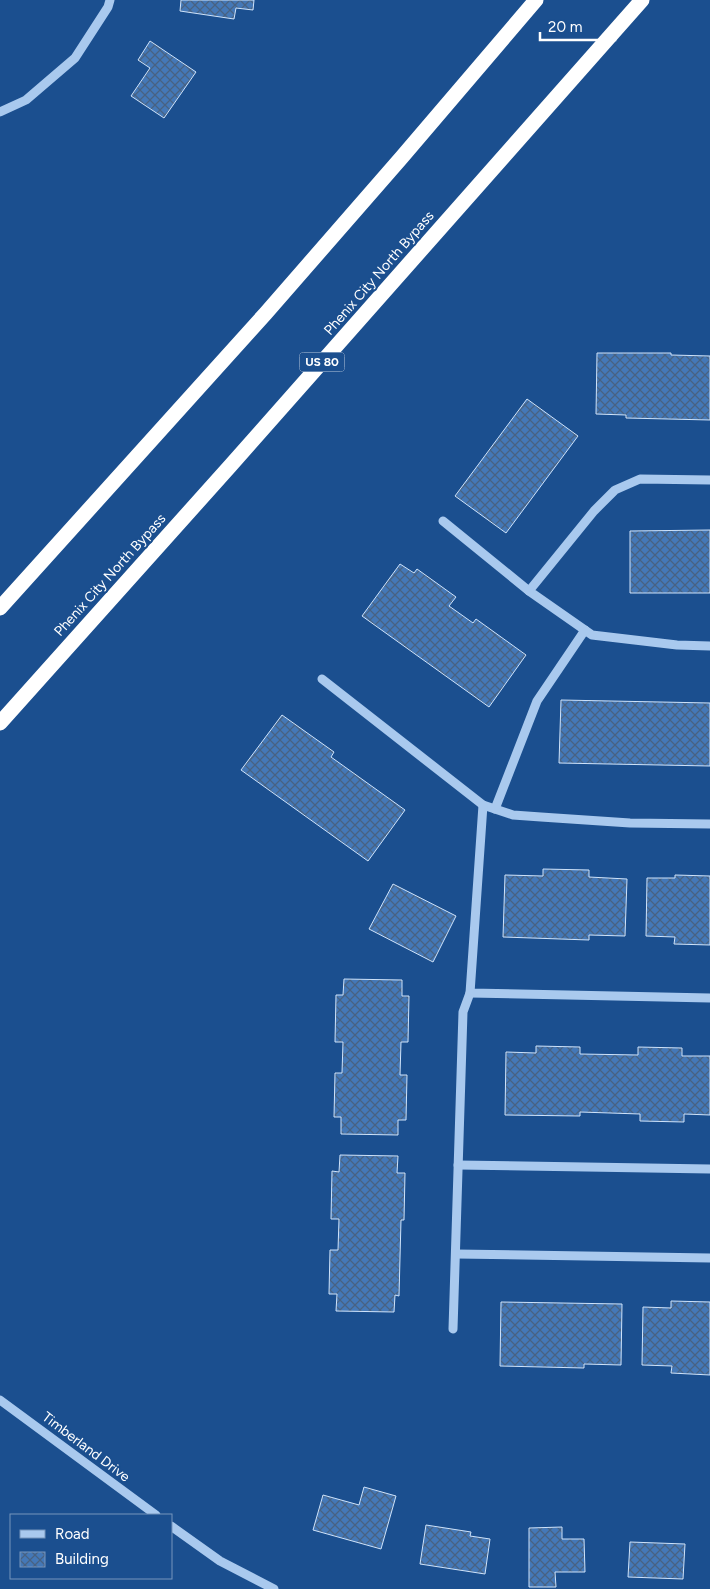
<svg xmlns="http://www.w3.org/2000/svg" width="710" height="1589" viewBox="0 0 710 1589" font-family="Figtree,sans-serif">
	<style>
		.building { fill: url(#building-cross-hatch); stroke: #cfe3fa }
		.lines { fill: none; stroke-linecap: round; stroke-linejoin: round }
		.minor { stroke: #a9c9ee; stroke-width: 9 }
		.highway { stroke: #fff; stroke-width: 15 }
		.labels { text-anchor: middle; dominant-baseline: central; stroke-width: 4; stroke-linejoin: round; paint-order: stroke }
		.shield { fill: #1b4f8f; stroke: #bbcadd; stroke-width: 1 }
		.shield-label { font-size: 12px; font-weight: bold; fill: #fff }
		.street-label { font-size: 14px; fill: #fff; stroke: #1b4f8f }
	</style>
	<defs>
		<pattern id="building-cross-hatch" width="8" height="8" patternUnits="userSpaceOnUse" patternTransform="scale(1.25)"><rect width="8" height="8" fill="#4478b7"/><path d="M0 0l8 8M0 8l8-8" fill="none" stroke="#486282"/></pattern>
	</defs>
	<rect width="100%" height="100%" fill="#1b4f8f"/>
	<g class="building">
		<polygon points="181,0 254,0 253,10 236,8 234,19 180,11"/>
		<polygon points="150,41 196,72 164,118 131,96 150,68 138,60"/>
		<polygon points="597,353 671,353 671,355 710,356 710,420 626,418 626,415 596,414"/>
		<polygon points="527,399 578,436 506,533 455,496"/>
		<polygon points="710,530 710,593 630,593 630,531"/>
		<polygon points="400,564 414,573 417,569 456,597 449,606 473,623 476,619 526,655 489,707 362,616"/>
		<polygon points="561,700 710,703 710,766 559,763"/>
		<polygon points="282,715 334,752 331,757 405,810 368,861 241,770"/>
		<polygon points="543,869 589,870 589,877 627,879 625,936 589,935 589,940 503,937 505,875 543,876"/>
		<polygon points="675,875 710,876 710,945 674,944 675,937 646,936 647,878 675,878"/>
		<polygon points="393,884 456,916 433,962 369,929"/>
		<polygon points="344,979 402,980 402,996 409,996 408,1042 401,1042 400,1075 407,1075 406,1120 398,1120 398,1135 341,1134 341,1117 334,1117 335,1073 342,1073 343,1042 335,1042 336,995 343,995"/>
		<polygon points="536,1046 580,1047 580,1054 638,1055 638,1047 682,1048 682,1056 710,1056 710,1115 684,1114 684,1122 640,1121 640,1114 580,1112 580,1116 505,1115 506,1052 536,1053"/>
		<polygon points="340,1155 398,1156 397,1173 405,1173 404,1220 401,1220 399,1296 395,1295 394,1312 336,1311 337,1294 329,1294 330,1250 338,1250 339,1219 331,1219 332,1171 339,1172"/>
		<polygon points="671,1301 710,1302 710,1375 671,1373 672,1366 642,1365 643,1307 671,1308"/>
		<polygon points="501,1302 622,1304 621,1365 584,1364 584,1368 500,1366"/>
		<polygon points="364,1487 396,1496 381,1549 313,1530 323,1495 359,1505"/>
		<polygon points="426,1525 471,1532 470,1536 490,1539 485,1574 420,1564"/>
		<polygon points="562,1527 562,1539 584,1539 585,1572 555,1572 556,1587 529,1587 529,1528"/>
		<polygon points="630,1542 685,1544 683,1579 628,1577"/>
	</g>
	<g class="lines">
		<g class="minor">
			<polyline points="0,112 26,100 75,58 108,7 110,0"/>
			<polyline points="710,480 640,479 615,490 594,511 529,591 592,635 677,645 710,646"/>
			<polyline points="443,521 529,591"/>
			<polyline points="322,679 483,805 513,815 541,817 630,823 710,824"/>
			<polyline points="483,805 470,993 710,998"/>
			<polyline points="495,809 537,701 585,630"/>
			<polyline points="458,1165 710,1169"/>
			<polyline points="456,1254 710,1258"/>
			<polyline points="453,1329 463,1012 470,993"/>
			<polyline points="0,1400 156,1515"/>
			<polyline points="171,1526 220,1561 274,1589"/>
		</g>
		<g class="highway">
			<polyline points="0,608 266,313 402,157 536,0"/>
			<polyline points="0,723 231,465 642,0"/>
		</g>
	</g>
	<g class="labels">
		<rect class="shield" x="299.5" y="352.5" width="45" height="19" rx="4"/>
		<g class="shield-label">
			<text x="322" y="362">US 80</text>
		</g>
		<g class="street-label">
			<text transform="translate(379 273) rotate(-49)">Phenix City North Bypass</text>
			<text transform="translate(110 575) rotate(-48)">Phenix City North Bypass</text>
			<text transform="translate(86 1447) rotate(37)">Timberland Drive</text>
		</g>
	</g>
	<rect x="10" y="1514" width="162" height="65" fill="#1b4f8f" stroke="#7695bc"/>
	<rect x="20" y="1530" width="25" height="8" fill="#a9c9ee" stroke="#7695bc"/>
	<text x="55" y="1539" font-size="15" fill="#ffffff">Road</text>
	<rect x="20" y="1552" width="25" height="15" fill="url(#building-cross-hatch)" stroke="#7695bc"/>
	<text x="55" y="1564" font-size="15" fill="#ffffff">Building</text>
	<path d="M540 32v8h75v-8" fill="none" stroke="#ffffff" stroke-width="2.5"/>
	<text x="548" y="32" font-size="15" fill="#ffffff" stroke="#1b4f8f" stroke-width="4" paint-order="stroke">20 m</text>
</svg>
